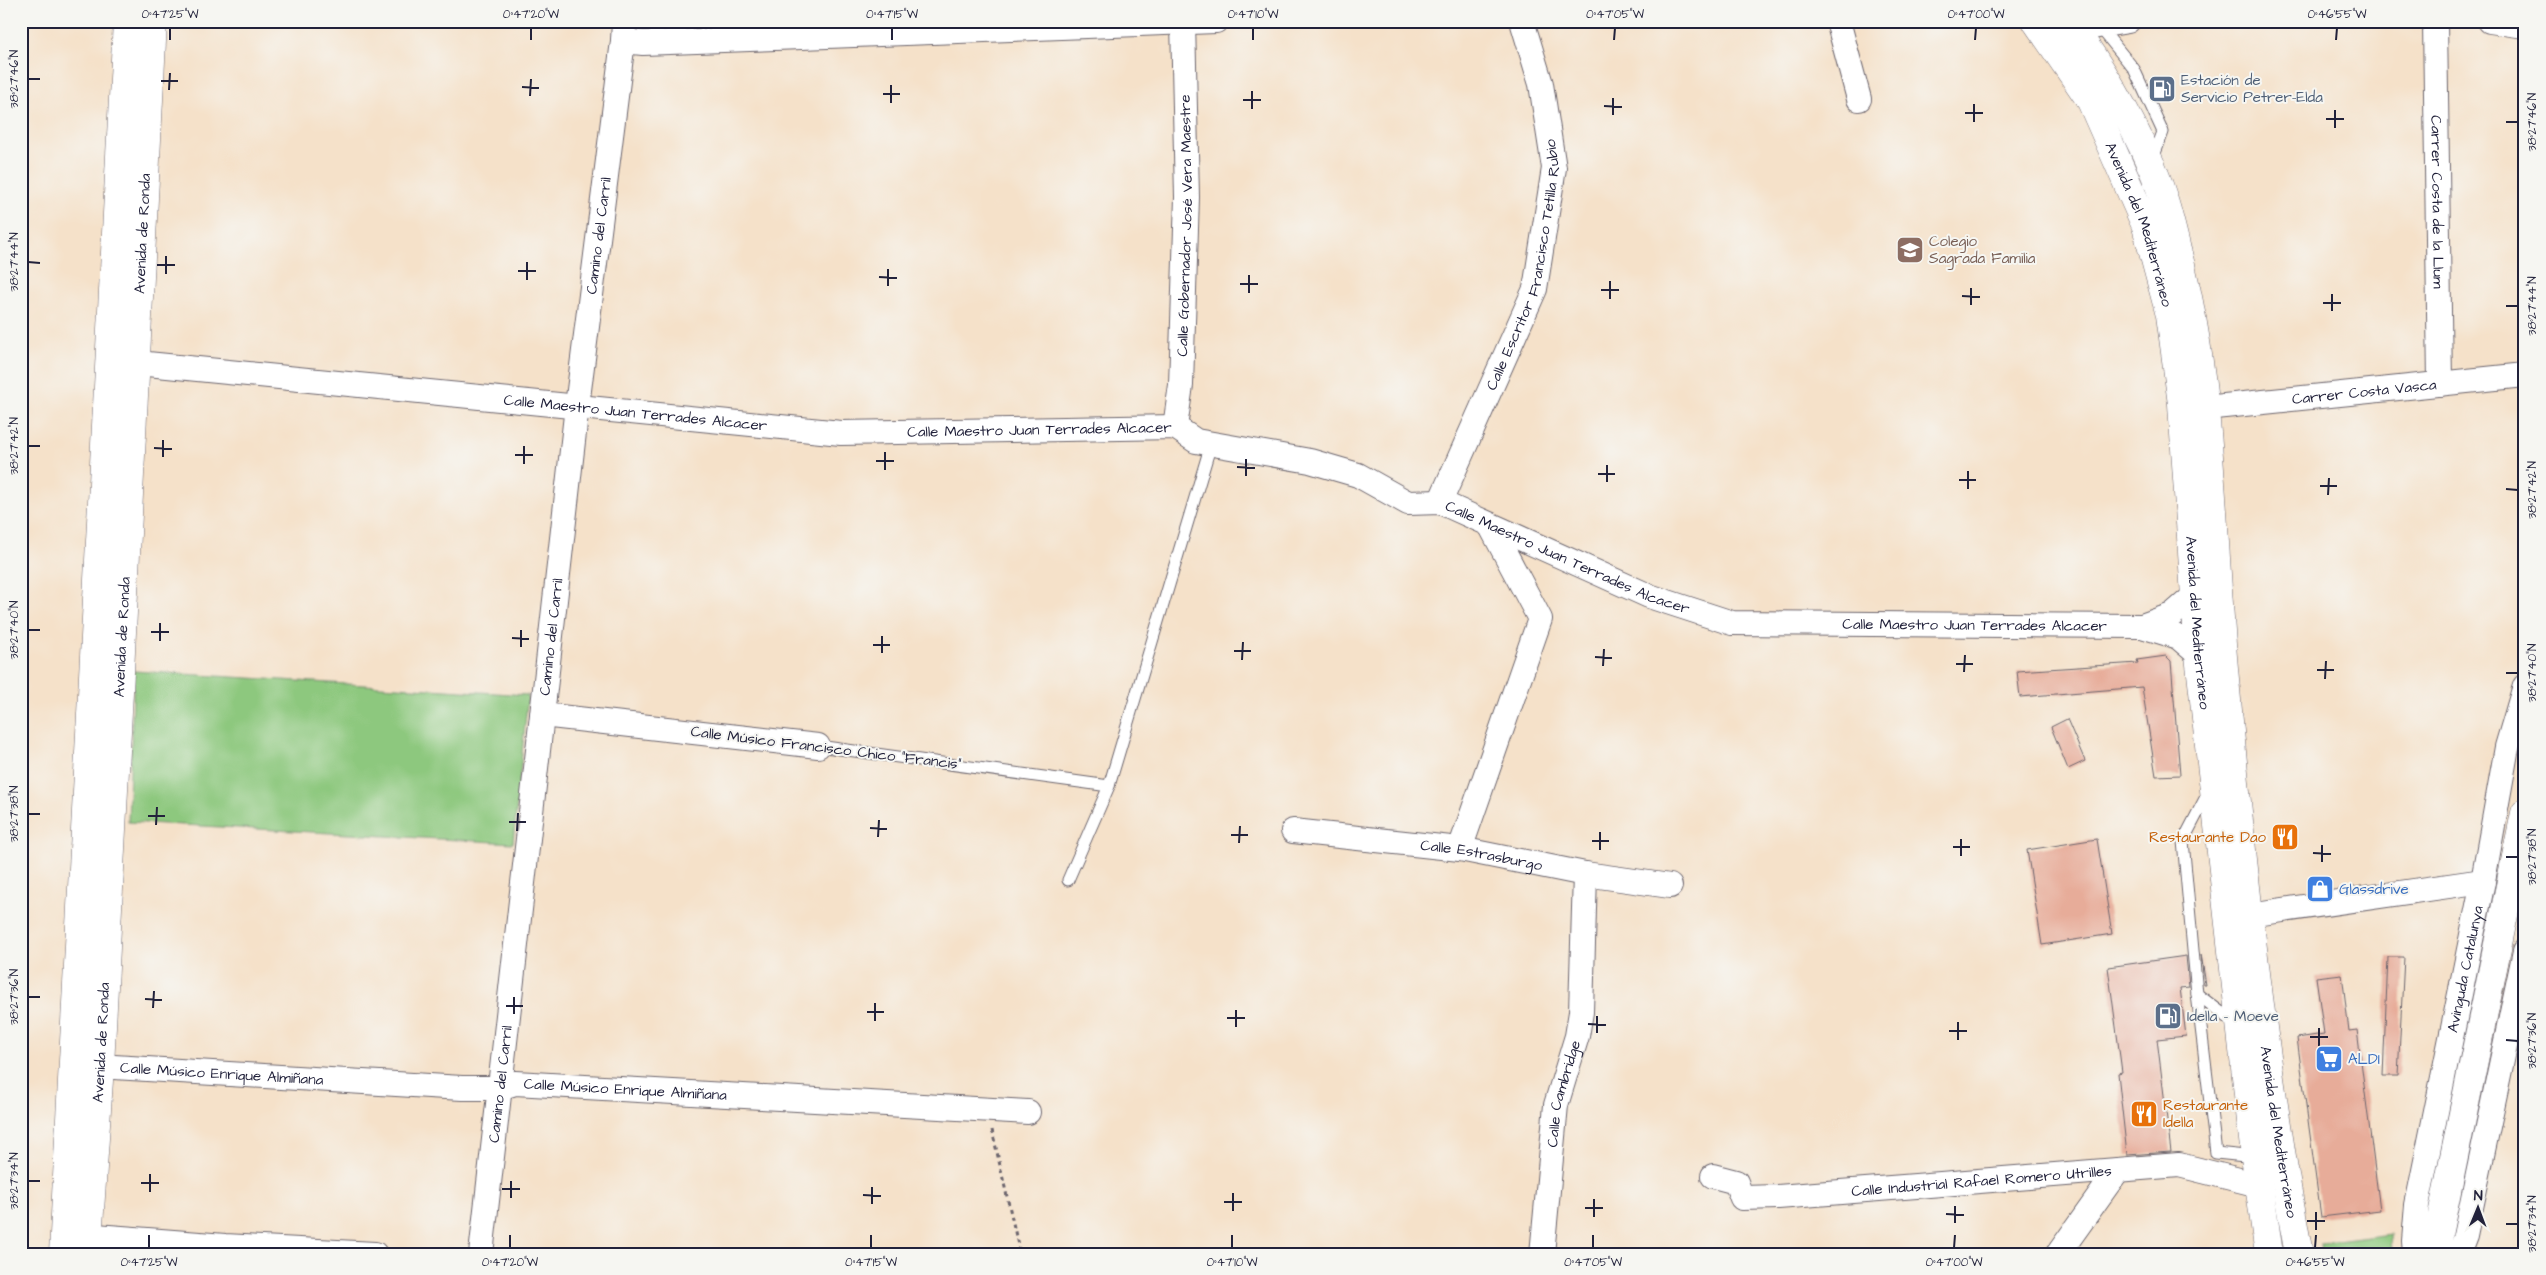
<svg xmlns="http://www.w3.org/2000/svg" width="2546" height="1275" viewBox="0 0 2546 1275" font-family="'Architects Daughter',sans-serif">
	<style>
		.green { fill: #8dc87e; stroke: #58755c }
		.building { fill: #e7ac99 }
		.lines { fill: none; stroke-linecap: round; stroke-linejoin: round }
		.service-casing { stroke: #6c656d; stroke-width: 13 }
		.minor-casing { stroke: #6c656d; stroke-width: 26 }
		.tertiary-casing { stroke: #6c656d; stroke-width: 29 }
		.path { stroke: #6c656d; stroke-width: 3; stroke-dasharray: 4 4; stroke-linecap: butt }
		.service { stroke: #fff; stroke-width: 11 }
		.minor { stroke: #fff; stroke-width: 24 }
		.tertiary { stroke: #fff; stroke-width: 28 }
		.ticks { fill: none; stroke: #22223b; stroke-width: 2 }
		.labels { text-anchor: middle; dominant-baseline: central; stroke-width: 4; stroke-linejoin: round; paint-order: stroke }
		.service-label { font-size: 15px; fill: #4e5e75; stroke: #f6f6f2; text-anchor: start }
		.street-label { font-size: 15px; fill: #22223b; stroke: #f6f6f2 }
		.education-label { font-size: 15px; fill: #785e54; stroke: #f6f6f2; text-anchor: start }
		.food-label { font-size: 15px; fill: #c56008; stroke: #f6f6f2; text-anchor: end }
		.shop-label { font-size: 15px; fill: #366cbe; stroke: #f6f6f2; text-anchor: start }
		.neatline { fill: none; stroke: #22223b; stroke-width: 2 }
		.ticks-label { font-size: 12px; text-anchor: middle; fill: #22223b }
	</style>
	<rect width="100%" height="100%" fill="#f6f6f2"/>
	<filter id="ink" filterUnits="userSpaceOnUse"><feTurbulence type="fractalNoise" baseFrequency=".02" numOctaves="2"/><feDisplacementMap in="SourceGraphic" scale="10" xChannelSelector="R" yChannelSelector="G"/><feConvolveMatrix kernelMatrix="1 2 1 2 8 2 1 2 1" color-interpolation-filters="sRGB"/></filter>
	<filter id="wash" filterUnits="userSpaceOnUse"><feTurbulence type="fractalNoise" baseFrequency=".0096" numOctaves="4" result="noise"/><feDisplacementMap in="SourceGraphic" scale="20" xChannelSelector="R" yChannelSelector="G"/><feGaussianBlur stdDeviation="1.12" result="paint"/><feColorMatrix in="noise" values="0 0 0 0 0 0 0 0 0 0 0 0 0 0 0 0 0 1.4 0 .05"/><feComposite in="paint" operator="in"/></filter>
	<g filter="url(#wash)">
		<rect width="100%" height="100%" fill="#f5e1c9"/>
		<g class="green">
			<polygon points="134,671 528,695 513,843 128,822"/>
			<polygon points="2391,1234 2392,1254 2321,1254 2320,1243"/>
		</g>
		<g id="blocks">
			<g class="building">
				<polygon points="2166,656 2171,661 2180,775 2156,776 2142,687 2020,697 2017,671 2138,663 2137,660"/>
				<polygon points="2067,719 2085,761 2068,769 2051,727"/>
				<polygon points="2097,839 2112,934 2042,945 2027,850"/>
				<polygon points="2201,954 2206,985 2204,985"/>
				<polygon points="2186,956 2189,987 2180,988 2186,1036 2157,1039 2171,1152 2127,1155 2118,1073 2122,1072 2108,967"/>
				<polygon points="2388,957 2404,957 2398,1076 2383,1076"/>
				<polygon points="2342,974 2349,1031 2357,1030 2380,1210 2321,1217 2297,1038 2324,1034 2316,977"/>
			</g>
		</g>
	</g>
	<g filter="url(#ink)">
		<use href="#blocks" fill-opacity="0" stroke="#6c656d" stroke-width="1"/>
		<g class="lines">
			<g class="service-casing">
				<g id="service">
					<polyline points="2099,26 2134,69 2163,132 2152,161"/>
					<polyline points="818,746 1109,786"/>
					<polyline points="2209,791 2183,841 2197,994 2216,1153 2255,1157"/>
					<polyline points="1068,880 1109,786 1211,444"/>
					<polyline points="2197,994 2235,1023"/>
				</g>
			</g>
			<g class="minor-casing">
				<g id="minor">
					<polyline points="1838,21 1859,99"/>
					<path id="s1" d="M2435,21l5,363"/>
					<polyline points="2490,21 2525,26"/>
					<polyline points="2075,30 2128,21"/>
					<polyline points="623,41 643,43 1216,21"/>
					<path id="s2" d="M117,361l724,72 334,-6 21,14 114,20 48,14 50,28 32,-1 209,94 83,27 410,3 36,11 21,18"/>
					<path id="s3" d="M2205,408l320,-33"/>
					<path id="s4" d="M1175,427l6,-42 6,-188 -4,-176"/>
					<path id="s5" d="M1440,502l95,-213 19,-121 -13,-84 -19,-63"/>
					<polyline points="2142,626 2172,615 2195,595"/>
					<polyline points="542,715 818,746"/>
					<path id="s6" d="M1293,831l167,18 125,25 85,12"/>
					<polyline points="1460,849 1540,619 1490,525"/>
					<polyline points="2249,915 2483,881"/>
					<path id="s7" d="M81,1065l381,23h37l16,-5 513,29"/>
					<path id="s8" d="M1713,1176l23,6 6,16 36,-1 401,-32 80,20"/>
					<polyline points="70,1234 225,1246 375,1254"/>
					<path id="s9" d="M481,1254l96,-848 46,-365 1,-20"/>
					<path id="s10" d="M1542,1254l14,-149 21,-69 4,-24 4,-138"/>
					<polyline points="2058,1254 2118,1170"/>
					<path id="s11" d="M2415,1254l-1,-13 3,-36 66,-324 24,-134 18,-61"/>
					<polyline points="2458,1254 2465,1236 2525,951"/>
				</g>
			</g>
			<g class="tertiary-casing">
				<g id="tertiary">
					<path id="s12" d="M2036,21l55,80 55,125 24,89 12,89 17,251 56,502 14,97"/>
					<path id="s13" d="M2068,21c32,44 61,94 83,144 12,27 19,56 26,85 37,139 34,286 48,429 18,192 38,385 74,575"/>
					<polyline points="63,1254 127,21"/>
					<path id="s14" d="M87,1254l13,-188 53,-1045"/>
					<polyline points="2434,1254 2525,813"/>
				</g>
			</g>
			<polyline class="path" points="992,1130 1020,1254"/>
			<use href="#service" class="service"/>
			<use href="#minor" class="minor"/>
			<use href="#tertiary" class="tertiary"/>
		</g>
	</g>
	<path class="ticks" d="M170,40v-12M531,40v-12M892,40v-12M1253,40v-12M1614,40l1,-12M1975,40l1,-12M2336,40l1,-12M28,79h12M161,81h17M522,87l17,1M169,90l1,-17M883,94h17M530,96l1,-17M1243,100h18M891,103v-18M1604,106l18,1M1252,109v-18M1965,113h18M1613,115v-17M2326,119h18M1974,122v-18M2506,122h12M2335,128v-18M28,262l12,1M157,265h18M518,271h18M166,274v-18M879,277l18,1M527,280v-18M1240,284h18M888,286v-17M1601,290h18M1249,293v-18M1962,296l18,1M1610,299v-18M2323,303h18M1971,305v-17M2506,306h12M2332,311v-17M28,446h12M154,448l18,1M515,455h18M163,457v-17M876,461h18M524,464v-18M1237,467l18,1M885,470v-18M1598,474h17M1246,476v-17M1959,480h17M1607,482v-17M2320,486h17M1968,489v-18M2506,489l12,1M2328,495l1,-17M28,630h12M151,632h18M512,638l17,1M160,641v-18M873,645h17M521,647v-17M1234,651h17M882,653v-17M1595,657l17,1M1242,660l1,-18M1956,664h17M1603,666l1,-17M2317,670h17M1964,672l1,-17M2506,673h12M2325,679l1,-18M28,814h12M148,816h17M509,822h17M156,825l1,-18M870,828l17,1M517,831l1,-18M1231,835h17M878,837l1,-17M1592,841h17M1239,843l1,-17M1953,847h17M1600,850v-18M2313,853l18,1M1961,856v-17M2506,857h12M2322,862v-17M28,997h12M145,999l17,1M506,1006h17M153,1008l1,-17M867,1012h17M514,1014v-17M1227,1018h18M875,1021v-18M1588,1024l18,1M1236,1027v-17M1949,1031h18M1597,1033v-17M2310,1037h18M1958,1040v-18M2506,1040l12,1M2319,1046v-18M28,1181h12M141,1183h18M502,1189h18M150,1192v-18M863,1195l18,1M511,1198v-17M1224,1202h18M872,1204v-17M1585,1208h18M1233,1211v-18M1946,1214l18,1M1594,1217v-18M2307,1221h18M1955,1223v-17M2506,1224h12M2316,1230v-18M149,1248v-13M510,1248v-13M871,1248v-13M1232,1248v-13M1593,1248v-13M1954,1248l1,-13M2315,1248l1,-13"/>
	<defs>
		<g id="fuel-square" transform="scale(1.4375)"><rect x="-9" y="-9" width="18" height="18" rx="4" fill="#5c6f8a" stroke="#f6f6f2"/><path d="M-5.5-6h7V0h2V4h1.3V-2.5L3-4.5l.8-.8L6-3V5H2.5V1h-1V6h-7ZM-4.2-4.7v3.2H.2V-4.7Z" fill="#fff"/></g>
		<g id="school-square" transform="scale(1.4375)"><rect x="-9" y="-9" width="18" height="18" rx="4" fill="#8d6e63" stroke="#f6f6f2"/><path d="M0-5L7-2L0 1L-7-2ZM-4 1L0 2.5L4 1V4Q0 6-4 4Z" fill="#fff"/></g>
		<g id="restaurant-square" transform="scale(1.4375)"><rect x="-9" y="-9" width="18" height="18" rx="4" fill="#e8710a" stroke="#f6f6f2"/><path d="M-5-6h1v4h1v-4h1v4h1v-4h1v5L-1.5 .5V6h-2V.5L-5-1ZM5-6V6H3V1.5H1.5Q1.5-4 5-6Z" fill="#fff"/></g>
		<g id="shop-square" transform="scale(1.4375)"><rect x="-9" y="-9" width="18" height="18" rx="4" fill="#3f7fe0" stroke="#f6f6f2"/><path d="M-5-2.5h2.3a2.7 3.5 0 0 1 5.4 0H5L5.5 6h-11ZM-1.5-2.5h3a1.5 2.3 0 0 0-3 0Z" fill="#fff"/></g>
		<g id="supermarket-square" transform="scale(1.4375)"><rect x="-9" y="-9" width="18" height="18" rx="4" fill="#3f7fe0" stroke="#f6f6f2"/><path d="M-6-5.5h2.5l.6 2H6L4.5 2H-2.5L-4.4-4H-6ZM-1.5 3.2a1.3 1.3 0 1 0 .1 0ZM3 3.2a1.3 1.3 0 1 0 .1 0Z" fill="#fff"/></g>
	</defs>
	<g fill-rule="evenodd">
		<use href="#fuel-square" x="2162" y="89"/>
		<use href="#school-square" x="1910" y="250"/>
		<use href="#restaurant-square" x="2285" y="837"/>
		<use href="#shop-square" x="2320" y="889"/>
		<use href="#fuel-square" x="2168" y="1016"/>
		<use href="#supermarket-square" x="2329" y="1059"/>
		<use href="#restaurant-square" x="2144" y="1114"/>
	</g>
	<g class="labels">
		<g class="service-label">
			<text x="2181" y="80">Estación de<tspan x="2181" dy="17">Servicio Petrer-Elda</tspan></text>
			<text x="2187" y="1016">Idella - Moeve</text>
		</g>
		<g class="street-label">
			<text stroke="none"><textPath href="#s1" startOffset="181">Carrer Costa de la Llum</textPath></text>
			<text stroke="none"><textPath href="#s4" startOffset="202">Calle Gobernador José Vera Maestre</textPath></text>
			<text stroke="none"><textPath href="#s12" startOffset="230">Avenida del Mediterráneo</textPath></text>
			<text stroke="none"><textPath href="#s14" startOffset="1022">Avenida de Ronda</textPath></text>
			<text stroke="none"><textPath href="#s9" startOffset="1025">Camino del Carril</textPath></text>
			<text stroke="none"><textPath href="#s5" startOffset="254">Calle Escritor Francisco Tetilla Rubio</textPath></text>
			<text stroke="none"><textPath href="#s3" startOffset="160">Carrer Costa Vasca</textPath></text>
			<text stroke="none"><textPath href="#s2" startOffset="521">Calle Maestro Juan Terrades Alcacer</textPath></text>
			<text stroke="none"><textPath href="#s2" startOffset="926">Calle Maestro Juan Terrades Alcacer</textPath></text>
			<text stroke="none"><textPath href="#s2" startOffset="1481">Calle Maestro Juan Terrades Alcacer</textPath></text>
			<text stroke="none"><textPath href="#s12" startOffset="635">Avenida del Mediterráneo</textPath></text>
			<text stroke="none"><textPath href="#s2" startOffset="1901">Calle Maestro Juan Terrades Alcacer</textPath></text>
			<text stroke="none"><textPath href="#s9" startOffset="621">Camino del Carril</textPath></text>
			<text stroke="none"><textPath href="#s14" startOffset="618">Avenida de Ronda</textPath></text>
			<text transform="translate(826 748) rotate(7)">Calle Músico Francisco Chico "Francis"</text>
			<text stroke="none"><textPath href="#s6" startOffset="190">Calle Estrasburgo</textPath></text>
			<text stroke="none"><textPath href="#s11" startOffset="290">Avinguda Catalunya</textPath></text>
			<text stroke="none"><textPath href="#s14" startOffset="212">Avenida de Ronda</textPath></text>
			<text stroke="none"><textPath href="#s7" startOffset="141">Calle Músico Enrique Almiñana</textPath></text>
			<text stroke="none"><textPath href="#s9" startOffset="171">Camino del Carril</textPath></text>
			<text stroke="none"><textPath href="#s7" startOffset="546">Calle Músico Enrique Almiñana</textPath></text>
			<text stroke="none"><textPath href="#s10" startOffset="162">Calle Cambridge</textPath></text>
			<text stroke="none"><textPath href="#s13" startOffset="1144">Avenida del Mediterráneo</textPath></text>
			<text stroke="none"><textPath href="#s8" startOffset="281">Calle Industrial Rafael Romero Utrilles</textPath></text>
		</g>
		<g class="education-label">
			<text x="1929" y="241">Colegio<tspan x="1929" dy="17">Sagrada Familia</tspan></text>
		</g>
		<g class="food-label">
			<text x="2266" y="837">Restaurante Dao</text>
			<text x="2163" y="1105" text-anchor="start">Restaurante<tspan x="2163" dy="17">Idella</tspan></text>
		</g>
		<g class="shop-label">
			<text x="2339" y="889">Glassdrive</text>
			<text x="2348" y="1059">ALDI</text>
		</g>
	</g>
	<rect width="2546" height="1275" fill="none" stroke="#f6f6f2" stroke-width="55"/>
	<g transform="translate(2478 1208) rotate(1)" stroke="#f6f6f2" stroke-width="4" paint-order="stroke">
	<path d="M0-4L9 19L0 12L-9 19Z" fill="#22223b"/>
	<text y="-8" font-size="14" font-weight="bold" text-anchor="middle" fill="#22223b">N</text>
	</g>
	<rect x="28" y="28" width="2490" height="1220" class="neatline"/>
	<g class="ticks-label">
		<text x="170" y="18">0°47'25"W</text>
		<text x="531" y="18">0°47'20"W</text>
		<text x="892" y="18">0°47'15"W</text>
		<text x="1253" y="18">0°47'10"W</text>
		<text x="1615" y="18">0°47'05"W</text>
		<text x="1976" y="18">0°47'00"W</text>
		<text x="2337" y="18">0°46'55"W</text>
		<text transform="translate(14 79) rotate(-90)" y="4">38°27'46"N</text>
		<text transform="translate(2532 122) rotate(-90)" y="4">38°27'46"N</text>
		<text transform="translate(14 262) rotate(-90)" y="4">38°27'44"N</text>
		<text transform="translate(2532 306) rotate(-90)" y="4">38°27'44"N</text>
		<text transform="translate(14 446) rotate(-90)" y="4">38°27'42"N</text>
		<text transform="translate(2532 490) rotate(-90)" y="4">38°27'42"N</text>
		<text transform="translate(14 630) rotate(-90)" y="4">38°27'40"N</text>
		<text transform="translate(2532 673) rotate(-90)" y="4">38°27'40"N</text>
		<text transform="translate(14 814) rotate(-90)" y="4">38°27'38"N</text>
		<text transform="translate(2532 857) rotate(-90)" y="4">38°27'38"N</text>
		<text transform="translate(14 997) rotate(-90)" y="4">38°27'36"N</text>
		<text transform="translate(2532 1041) rotate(-90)" y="4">38°27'36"N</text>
		<text transform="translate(14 1181) rotate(-90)" y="4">38°27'34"N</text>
		<text transform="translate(2532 1224) rotate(-90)" y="4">38°27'34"N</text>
		<text x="149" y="1266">0°47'25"W</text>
		<text x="510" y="1266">0°47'20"W</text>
		<text x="871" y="1266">0°47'15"W</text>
		<text x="1232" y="1266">0°47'10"W</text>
		<text x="1593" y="1266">0°47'05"W</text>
		<text x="1954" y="1266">0°47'00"W</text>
		<text x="2315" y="1266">0°46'55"W</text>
	</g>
</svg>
